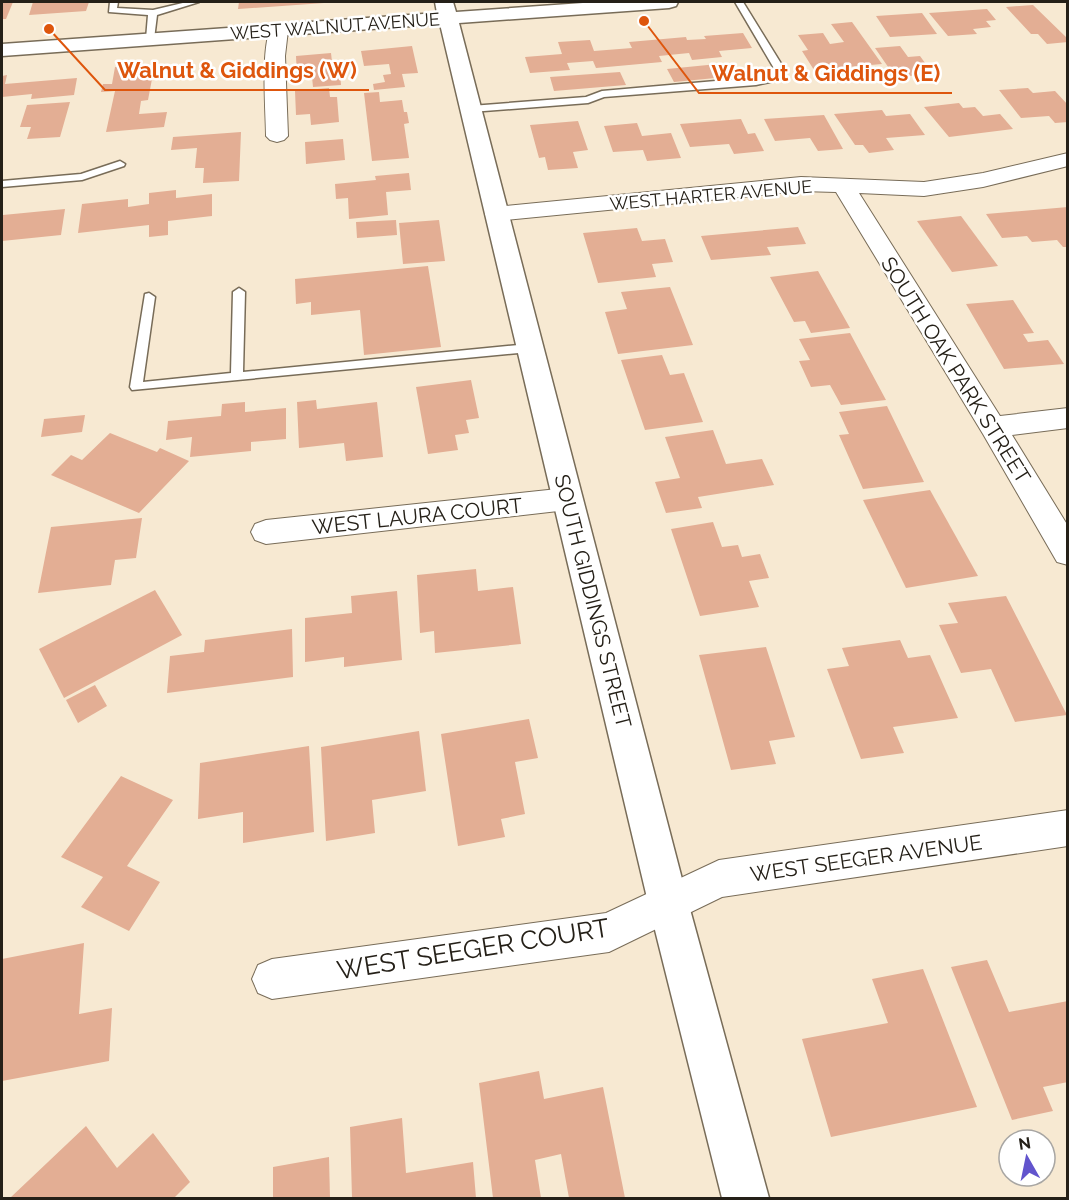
<svg xmlns="http://www.w3.org/2000/svg" width="1069" height="1200" viewBox="0 0 1069 1200" font-family="Raleway,sans-serif">
	<style>
		.building { fill: #e3ae94 }
		.lines { fill: none; stroke-linecap: round; stroke-linejoin: round }
		.lane-casing { stroke: #786c58; stroke-width: 3 }
		.street-casing { stroke: #786c58; stroke-width: 2 }
		.secondary-casing { stroke: #786c58; stroke-width: 3 }
		.lane { fill: #fff; fill-rule: evenodd }
		.street { fill: #fff; fill-rule: evenodd }
		.secondary { fill: #fff; fill-rule: evenodd }
		.labels { text-anchor: middle; dominant-baseline: central; stroke-width: 5; stroke-linejoin: round; paint-order: stroke }
		.far-street-label { font-size: 18px; fill: #252018; stroke: #fff }
		.street-label { font-size: 21px; fill: #252018; stroke: #fff }
		.near-street-label { font-size: 26px; fill: #252018; stroke: #fff }
		.leader { fill: none; stroke: #de560d; stroke-width: 2 }
		.callout-dot { fill: #de560d; stroke: #fff; stroke-width: 2 }
		.callout-label { font-size: 22px; text-anchor: middle; font-weight: bold; fill: #de560d; stroke: #fff; stroke-width: 5; stroke-linejoin: round; paint-order: stroke }
	</style>
	<rect width="100%" height="100%" fill="#f7e9d2"/>
	<g class="building">
		<polygon points="2,2 13,2 6,19 2,19"/>
		<polygon points="33,2 89,2 86,11 29,15"/>
		<polygon points="239,2 324,2 324,3 238,9"/>
		<polygon points="1033,5 1068,39 1068,42 1047,44 1038,34 1031,34 1006,7"/>
		<polygon points="987,9 996,20 986,21 991,27 973,29 977,34 948,36 929,13"/>
		<polygon points="922,13 937,34 890,37 876,16"/>
		<polygon points="852,22 882,64 814,70 802,51 808,50 798,35 823,33 830,44 844,42 831,24"/>
		<polygon points="743,33 752,48 719,51 722,57 692,60 689,53 659,56 662,62 596,68 593,61 567,63 570,70 530,73 525,57 562,54 558,42 590,40 594,51 632,48 629,42 686,37 687,40 706,39 704,36"/>
		<polygon points="412,46 418,73 402,74 405,87 374,90 373,84 385,82 383,75 391,74 389,64 364,66 361,51"/>
		<polygon points="900,46 908,57 920,56 933,74 895,77 875,48"/>
		<polygon points="331,53 332,62 339,62 341,85 313,87 312,77 297,78 296,56"/>
		<polygon points="728,63 736,76 674,82 667,69"/>
		<polygon points="144,65 141,79 152,79 148,100 141,101 139,114 167,112 164,127 106,132 115,91 101,92 103,84 112,84 115,67"/>
		<polygon points="620,72 626,85 554,91 550,77"/>
		<polygon points="7,75 5,84 77,78 74,95 31,99 32,94 2,97 2,76"/>
		<polygon points="329,88 330,97 337,97 339,122 311,125 310,114 296,115 295,91"/>
		<polygon points="1028,88 1033,93 1055,91 1068,105 1068,122 1055,123 1049,116 1021,118 999,90"/>
		<polygon points="379,92 380,102 402,100 404,112 407,112 409,123 404,124 409,158 372,161 364,93"/>
		<polygon points="70,102 60,137 27,139 31,127 20,127 27,105"/>
		<polygon points="959,103 963,108 975,107 983,116 1000,114 1013,129 949,137 924,107"/>
		<polygon points="882,110 886,116 910,114 925,135 886,138 894,150 869,153 863,145 855,145 834,114"/>
		<polygon points="824,115 843,149 818,151 810,138 775,141 764,119"/>
		<polygon points="741,119 748,134 755,133 764,151 734,154 729,144 690,147 680,124"/>
		<polygon points="578,121 588,150 573,152 578,168 548,170 545,157 539,158 530,125"/>
		<polygon points="637,123 642,136 671,133 681,158 647,161 643,150 613,152 604,126"/>
		<polygon points="241,132 239,181 203,183 204,168 195,168 197,148 171,150 173,137"/>
		<polygon points="343,139 345,160 306,164 305,142"/>
		<polygon points="409,173 411,190 386,192 388,215 349,219 348,198 336,199 335,184 376,180 375,176"/>
		<polygon points="176,190 176,198 212,194 212,216 168,221 168,235 149,237 149,225 78,233 82,204 128,199 128,207 149,204 149,193"/>
		<polygon points="1068,207 1068,247 1063,247 1057,240 1032,242 1027,236 1002,238 986,214"/>
		<polygon points="65,209 61,235 2,241 3,215"/>
		<polygon points="961,216 998,266 952,272 917,221"/>
		<polygon points="396,220 397,235 357,238 356,222"/>
		<polygon points="439,220 445,261 403,264 399,223"/>
		<polygon points="798,227 806,244 767,247 771,255 711,260 701,236"/>
		<polygon points="637,228 642,241 665,239 673,262 652,264 656,277 598,283 583,233"/>
		<polygon points="428,266 441,347 364,355 360,310 311,315 311,302 296,304 295,279"/>
		<polygon points="818,271 850,328 811,333 805,321 794,322 770,277"/>
		<polygon points="670,287 693,345 618,354 605,312 627,309 621,292"/>
		<polygon points="1013,300 1034,333 1023,334 1028,342 1048,340 1064,364 1004,369 966,304"/>
		<polygon points="850,333 886,400 841,405 830,385 811,387 799,361 810,360 799,339"/>
		<polygon points="662,355 670,375 684,373 703,422 645,430 621,360"/>
		<polygon points="471,380 479,418 466,420 469,433 455,435 458,450 428,454 416,387"/>
		<polygon points="316,400 317,409 377,402 383,457 346,461 344,443 299,448 297,402"/>
		<polygon points="245,402 245,412 286,408 286,439 251,442 251,451 190,457 192,437 166,440 168,421 221,416 222,404"/>
		<polygon points="887,406 924,482 863,489 839,435 849,434 839,412"/>
		<polygon points="85,415 82,432 41,437 44,419"/>
		<polygon points="713,430 726,464 762,459 774,485 698,497 702,508 666,513 655,482 680,478 665,437"/>
		<polygon points="110,433 157,452 160,448 189,461 139,513 51,475 71,455 82,460"/>
		<polygon points="930,490 978,576 906,588 863,500"/>
		<polygon points="142,518 136,558 115,560 111,585 38,593 51,527"/>
		<polygon points="713,522 722,547 738,545 742,557 760,554 769,578 749,581 759,607 700,616 671,529"/>
		<polygon points="476,569 478,591 513,587 521,644 435,653 434,631 420,633 417,575"/>
		<polygon points="155,590 182,635 64,698 39,649"/>
		<polygon points="397,591 402,660 344,667 344,657 305,662 305,618 352,613 351,596"/>
		<polygon points="1006,596 1067,715 1015,722 991,669 961,673 939,625 958,623 948,603"/>
		<polygon points="292,629 293,677 167,693 170,656 204,652 205,640"/>
		<polygon points="900,640 908,658 930,655 958,718 893,727 904,753 861,759 827,669 849,666 842,648"/>
		<polygon points="766,647 795,737 769,741 776,764 731,770 699,655"/>
		<polygon points="95,685 107,706 78,723 66,700"/>
		<polygon points="529,719 538,758 515,762 525,814 501,819 505,837 458,846 441,734"/>
		<polygon points="419,731 426,791 372,800 375,833 326,841 321,747"/>
		<polygon points="309,746 314,832 243,843 243,812 198,819 200,763"/>
		<polygon points="121,776 173,800 127,866 160,882 129,931 81,907 103,877 61,857"/>
		<polygon points="84,943 79,1014 112,1008 109,1061 2,1081 2,959"/>
		<polygon points="987,960 1009,1012 1068,1001 1068,1082 1043,1087 1053,1111 1012,1120 951,967"/>
		<polygon points="923,969 977,1107 831,1137 802,1039 888,1023 872,979"/>
		<polygon points="539,1071 544,1099 603,1087 625,1198 569,1198 561,1154 535,1160 541,1198 493,1198 479,1083"/>
		<polygon points="402,1118 406,1173 473,1162 476,1198 352,1198 350,1127"/>
		<polygon points="86,1126 117,1168 153,1133 190,1182 174,1198 10,1198"/>
		<polygon points="329,1157 330,1198 273,1198 273,1167"/>
	</g>
	<g class="lines">
		<g class="lane-casing">
			<g id="lane">
				<polygon points="110,2 118,2 117,8 153,10 187,2 199,2 157,15 154,39 150,42 146,39 148,15 109,12"/>
				<polygon points="735,2 743,2 785,70 779,80 756,85 604,97 588,103 471,112 466,109 471,106 586,97 602,91 772,76 775,70"/>
				<polygon points="120,161 125,164 124,166 82,180 2,187 2,181 81,174"/>
				<polygon points="239,288 245,292 243,372 529,344 535,348 529,352 132,390 130,387 145,294 149,293 155,297 143,382 231,373 233,292"/>
			</g>
		</g>
		<g class="street-casing">
			<g id="street">
				<path d="M279,24l7,2 2,4 -3,26 3,80 -4,4 -7,2 -7,-2 -4,-4c0,-24 -6,-92 6,-110z"/>
				<polygon points="1068,153 1068,166 983,187 924,196 859,193 1000,416 1068,408 1068,428 1012,435 1068,526 1068,565 1057,562 983,434 836,192 801,191 496,221 488,219 485,214 488,209 496,207 801,177 924,182 983,173"/>
				<polygon points="567,488 577,491 582,499 577,507 567,510 266,544 255,540 251,532 255,524 266,520"/>
				<polygon points="1068,810 1068,846 722,897 609,952 272,999 258,993 252,979 258,965 272,959 606,913 719,860"/>
			</g>
		</g>
		<g class="secondary-casing">
			<polygon id="secondary" points="435,2 453,2 456,12 597,2 678,2 676,6 669,8 459,23 688,902 769,1198 722,1198 648,902 440,24 2,56 2,44 437,13"/>
		</g>
		<use href="#lane" class="lane"/>
		<use href="#street" class="street"/>
		<use href="#secondary" class="secondary"/>
	</g>
	<g class="labels">
		<g class="far-street-label">
			<text transform="translate(335 26) rotate(-4)">WEST WALNUT AVENUE</text>
			<text transform="translate(711 195) rotate(-5)">WEST HARTER AVENUE</text>
		</g>
		<g class="street-label">
			<text transform="translate(956 370) rotate(58)">SOUTH OAK PARK STREET</text>
			<text transform="translate(417 516) rotate(-6)">WEST LAURA COURT</text>
			<text transform="translate(593 601) rotate(76)">SOUTH GIDDINGS STREET</text>
			<text transform="translate(866 858) rotate(-8)">WEST SEEGER AVENUE</text>
		</g>
		<g class="near-street-label">
			<text transform="translate(473 949) rotate(-9)">WEST SEEGER COURT</text>
		</g>
	</g>
	<path class="leader" d="M49 29L105 90H369M644 21L699 93H952"/>
	<g class="callout-dot">
		<circle cx="49" cy="29" r="6"/>
		<circle cx="644" cy="21" r="6"/>
	</g>
	<g class="callout-label">
		<text x="237" y="78">Walnut &amp; Giddings (W)</text>
		<text x="826" y="81">Walnut &amp; Giddings (E)</text>
	</g>
	<rect width="1069" height="1200" fill="none" stroke="#252018" stroke-width="6"/>
	<g transform="translate(1027 1158) rotate(351)"><circle r="28" fill="#ffffff" stroke="#a8a6a3" stroke-width="1.5"/>
	<path d="M0-4.5L10 22L0 15L-10 22Z" fill="#6254cd"/>
	<text y="-9" font-size="16" font-weight="bold" text-anchor="middle" fill="#252018">N</text>
	</g>
</svg>
